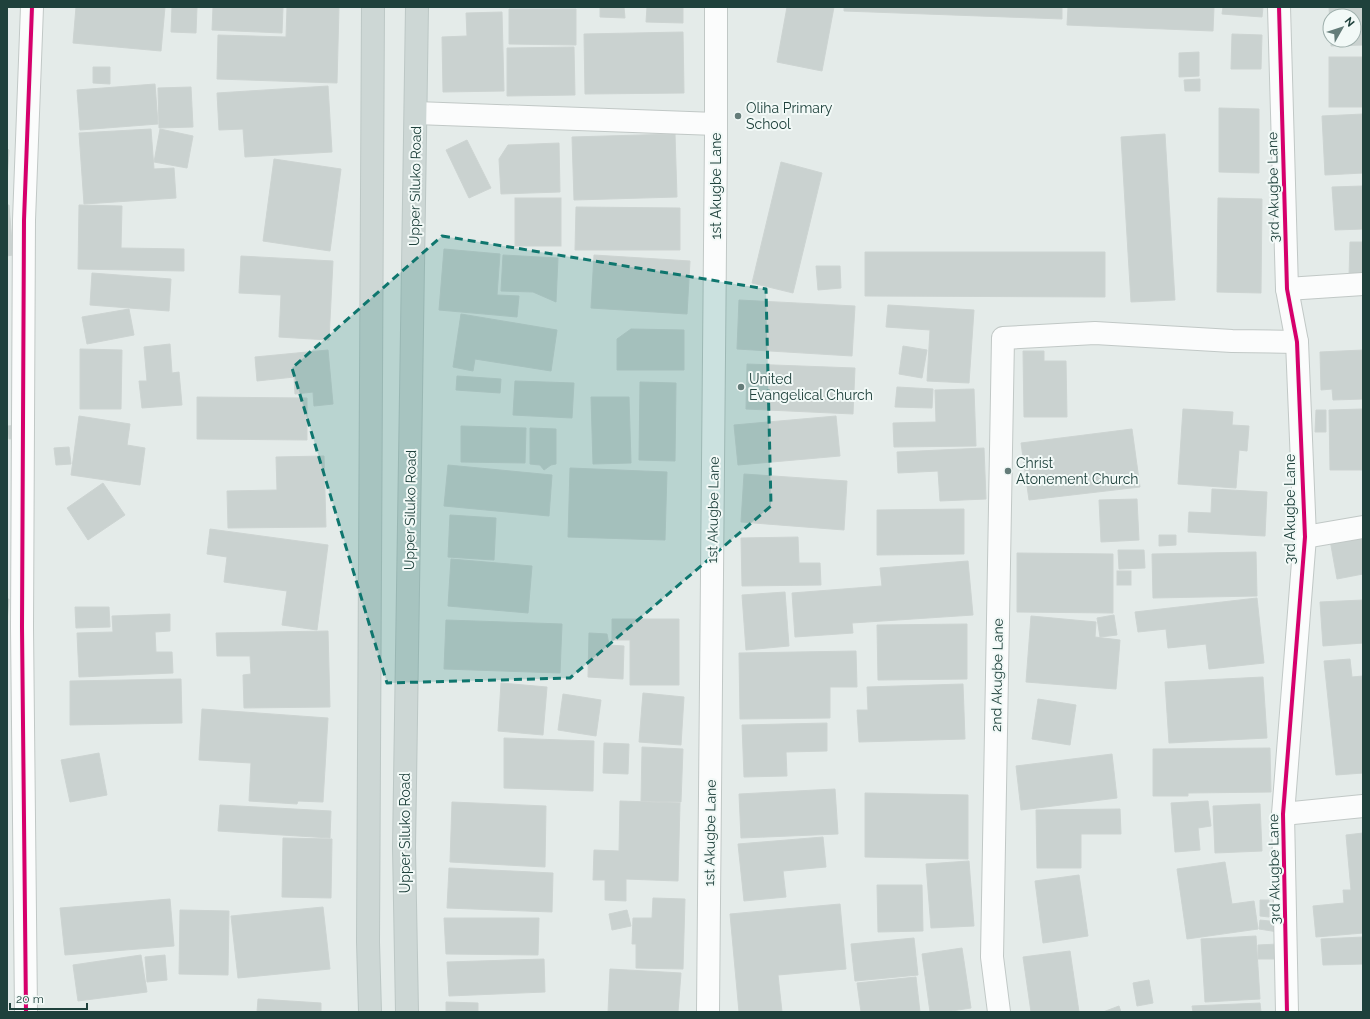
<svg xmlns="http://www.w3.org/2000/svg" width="1370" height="1019" viewBox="0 0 1370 1019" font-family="Raleway,sans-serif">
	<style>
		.building { fill: #cad2d0; stroke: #cdd4d2 }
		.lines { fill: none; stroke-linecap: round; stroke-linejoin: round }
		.minor-casing { stroke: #c1c8c6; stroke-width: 24 }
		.major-casing { stroke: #bcc7c5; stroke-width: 24 }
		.minor { stroke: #fbfcfc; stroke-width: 22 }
		.major { stroke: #cdd7d5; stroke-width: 22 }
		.cycleway-casing { stroke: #f2f9f7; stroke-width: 6 }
		.cycleway { stroke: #d6006c; stroke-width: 4 }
		.marked { fill: #0f766e; fill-opacity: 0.2; stroke: #0f766e; stroke-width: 3; stroke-dasharray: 8 5; stroke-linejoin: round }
		.poi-dot { fill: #647c79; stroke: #f2f9f7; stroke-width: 1.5 }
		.labels { text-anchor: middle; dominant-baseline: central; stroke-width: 4; stroke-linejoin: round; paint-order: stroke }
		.poi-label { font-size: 14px; fill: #1f413c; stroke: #f2f9f7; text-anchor: start }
		.street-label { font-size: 14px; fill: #1f413c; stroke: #f2f9f7 }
	</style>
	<rect width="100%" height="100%" fill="#e4ebe9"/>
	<g class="building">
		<polygon points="76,7 165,7 161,51 73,43"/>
		<polygon points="172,7 197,7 196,33 171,32"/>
		<polygon points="213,7 283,7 282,33 212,30"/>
		<polygon points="287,7 339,7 337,83 217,79 218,35 286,37"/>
		<polygon points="600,7 624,7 625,18 600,17"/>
		<polygon points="647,7 683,7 683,23 646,22"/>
		<polygon points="787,7 834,7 822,71 777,62"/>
		<polygon points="844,7 1062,7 1062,19 844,11"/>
		<polygon points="1068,7 1214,7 1213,31 1067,25"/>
		<polygon points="1223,7 1263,7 1262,17 1222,14"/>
		<polygon points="1329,7 1363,7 1363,45 1331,46 1331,40 1354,40 1354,16 1330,16 1330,24"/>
		<polygon points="509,9 576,9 576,45 509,44"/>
		<polygon points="502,12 504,91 443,92 442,37 467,36 466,13"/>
		<polygon points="683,32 684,93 585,94 584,34"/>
		<polygon points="1232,34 1262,35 1261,69 1231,69"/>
		<polygon points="574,47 575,95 507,96 507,48"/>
		<polygon points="1199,52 1199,76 1179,77 1179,53"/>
		<rect x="1329" y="57" width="34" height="50"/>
		<polygon points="93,67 110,67 110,84 93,83"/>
		<polygon points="1200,79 1200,91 1185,91 1184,80"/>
		<polygon points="155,84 158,124 80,130 77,90"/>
		<polygon points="328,86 332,152 245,157 243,129 219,130 217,93"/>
		<polygon points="191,87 193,127 159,128 158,88"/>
		<polygon points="1219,108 1259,109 1259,173 1219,172"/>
		<polygon points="1363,114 1363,173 1325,175 1322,116"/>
		<polygon points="151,129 154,169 174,168 176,198 84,204 79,133"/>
		<polygon points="160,129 193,136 187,168 154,162"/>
		<polygon points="675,134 677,197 574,200 572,137"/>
		<polygon points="1165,134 1175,300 1131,302 1121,137"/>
		<polygon points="467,140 491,188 469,198 446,150"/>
		<polygon points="559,143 560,192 501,194 499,159 508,145"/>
		<polygon points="7,149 9,150 7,180"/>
		<polygon points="274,159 341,169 330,251 263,241"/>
		<polygon points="781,162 822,173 793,293 752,283"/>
		<polygon points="1363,186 1363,229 1335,230 1332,187"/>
		<rect x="515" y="198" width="46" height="48"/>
		<polygon points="1218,198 1262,199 1261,293 1217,292"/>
		<polygon points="7,205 9,205 13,255 7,256"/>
		<polygon points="79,205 122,206 121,248 184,249 184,271 78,269"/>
		<polygon points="576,207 680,208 680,250 575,250"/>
		<polygon points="1350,242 1363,242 1363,277 1349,276"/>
		<polygon points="444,249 500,254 497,295 519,296 517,317 439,310"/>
		<polygon points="865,252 1105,252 1105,297 865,296"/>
		<polygon points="503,255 558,258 556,302 533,292 501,291"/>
		<polygon points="594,255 690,261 687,314 591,308"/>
		<polygon points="241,256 333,261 329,340 279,337 281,295 239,293"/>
		<polygon points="816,266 840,266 841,288 818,290"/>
		<polygon points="92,273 171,279 169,311 90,305"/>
		<polygon points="739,300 855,306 852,356 737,349"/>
		<polygon points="888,305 974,310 969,383 927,381 930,330 886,327"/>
		<polygon points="129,309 134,335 87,344 82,317"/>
		<polygon points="461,314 557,330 551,371 475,359 473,371 453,367"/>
		<polygon points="631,329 684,330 684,370 617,370 617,339"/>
		<polygon points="170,344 172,373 179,372 182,405 142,408 139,381 147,381 144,347"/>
		<polygon points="903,346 927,350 922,378 899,374"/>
		<polygon points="80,349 122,350 121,409 80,409"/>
		<polygon points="328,350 333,404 314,406 313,392 295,394 294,377 257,381 255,357"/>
		<polygon points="1363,350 1363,399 1333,400 1332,389 1321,390 1320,352"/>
		<polygon points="1023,351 1044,351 1044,361 1066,361 1067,417 1024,417"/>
		<polygon points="747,364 855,368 853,414 746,409"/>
		<polygon points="457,376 501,379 500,393 456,390"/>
		<polygon points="515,381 574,383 572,418 513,415"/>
		<polygon points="640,382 676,383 675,461 639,460"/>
		<polygon points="897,387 933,389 932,408 895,407"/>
		<polygon points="974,389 976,446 894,447 893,423 936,422 935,390"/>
		<polygon points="197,397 307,398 307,440 197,439"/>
		<polygon points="591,397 629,397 631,463 593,464"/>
		<polygon points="1183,409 1233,412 1232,425 1249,426 1247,451 1239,450 1236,488 1178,484"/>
		<polygon points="1363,409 1363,470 1330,470 1329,410"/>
		<polygon points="1316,410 1326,410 1326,432 1315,432"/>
		<polygon points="79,416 130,424 127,445 145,448 140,485 71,475"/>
		<polygon points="836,416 840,456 738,465 734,425"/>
		<polygon points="20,425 21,438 9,439 8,426"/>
		<polygon points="461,426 526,428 525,463 461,462"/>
		<polygon points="530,428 556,429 556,464 551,465 544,470 540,465 530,464"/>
		<polygon points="1132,429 1140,487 1029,500 1021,443"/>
		<polygon points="69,447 71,464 56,465 54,448"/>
		<polygon points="984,448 986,499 940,501 938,471 898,473 897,452"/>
		<polygon points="324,456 326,527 228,528 227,491 277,490 276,457"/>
		<polygon points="448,465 552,475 549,516 444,506"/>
		<polygon points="570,468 667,472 665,540 568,537"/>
		<polygon points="744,474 847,481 844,530 741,522"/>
		<polygon points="103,483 125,515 88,540 67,508"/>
		<polygon points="1212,489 1267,492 1265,536 1188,532 1189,512 1211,513"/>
		<polygon points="1137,499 1139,540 1101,542 1099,500"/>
		<polygon points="964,509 964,554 877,555 877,510"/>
		<polygon points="450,515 496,518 494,560 448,557"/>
		<polygon points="210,529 328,545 317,630 282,625 287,591 224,582 227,557 207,554"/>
		<polygon points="1363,534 1363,574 1337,579 1330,540"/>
		<polygon points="1159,535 1176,535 1176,545 1159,546"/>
		<polygon points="798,537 799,563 820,563 821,585 742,586 741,538"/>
		<polygon points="1118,550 1144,550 1145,568 1119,569"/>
		<polygon points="1256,552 1257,596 1153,598 1152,554"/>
		<polygon points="1017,553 1113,554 1113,613 1017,612"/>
		<polygon points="451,559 532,566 528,613 448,606"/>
		<polygon points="968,561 973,615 852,623 853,633 795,637 792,593 882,586 880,568"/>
		<rect x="1117" y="571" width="14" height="14"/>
		<polygon points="785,592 789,646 746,650 742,595"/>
		<polygon points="1257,598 1264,663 1209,669 1206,644 1168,648 1166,629 1138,632 1135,612"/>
		<polygon points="7,599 9,599 7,622"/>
		<polygon points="1363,600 1363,643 1323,646 1320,602"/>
		<polygon points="75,607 109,607 110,627 76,628"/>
		<polygon points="170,614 170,631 155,632 156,652 172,652 173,673 79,677 77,633 113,632 112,616"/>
		<polygon points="1114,615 1117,635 1100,637 1097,618"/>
		<polygon points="1031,616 1096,622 1095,637 1120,640 1116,689 1026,682"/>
		<polygon points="612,619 679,619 679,685 630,685 630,640 612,640"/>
		<polygon points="446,620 562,624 560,673 444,669"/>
		<polygon points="967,624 967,679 878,680 877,625"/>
		<polygon points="328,631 330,707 244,708 243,675 251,674 250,656 217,656 216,633"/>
		<polygon points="589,633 607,634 609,645 624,646 623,679 588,677"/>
		<polygon points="856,651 857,687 830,687 830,718 740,719 739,653"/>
		<polygon points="1350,659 1352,677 1363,676 1363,773 1336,775 1324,661"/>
		<polygon points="1263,677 1267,738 1169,743 1165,682"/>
		<polygon points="181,679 182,723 70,725 70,681"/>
		<polygon points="501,683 547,687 543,735 498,731"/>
		<polygon points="963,684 965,739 859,742 857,710 868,710 867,687"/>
		<polygon points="643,693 684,697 681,745 639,742"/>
		<polygon points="563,694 601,700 596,736 558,730"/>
		<polygon points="1038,699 1076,705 1070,745 1032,739"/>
		<polygon points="202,709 328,718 323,802 298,801 297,804 249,801 251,763 199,760"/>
		<polygon points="827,723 827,751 786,752 787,776 744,777 742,725"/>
		<polygon points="504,738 594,741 593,791 504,788"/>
		<polygon points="604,743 629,744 628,774 603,773"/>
		<polygon points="642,747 683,749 681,802 641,801"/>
		<polygon points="1270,748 1271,792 1188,793 1188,796 1153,796 1153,749"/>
		<polygon points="99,753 107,795 70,802 61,760"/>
		<polygon points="1112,754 1117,798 1021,810 1016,766"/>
		<polygon points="835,789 838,834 741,838 739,794"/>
		<polygon points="865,793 968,795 968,859 865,857"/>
		<polygon points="620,801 680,803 678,881 626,879 626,901 605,900 605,880 593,880 594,850 619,851"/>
		<polygon points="1208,801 1211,826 1198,828 1200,850 1175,852 1171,803"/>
		<polygon points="452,802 546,806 545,867 450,862"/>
		<polygon points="1260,804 1262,851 1215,853 1213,806"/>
		<polygon points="220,805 331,811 330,838 218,831"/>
		<polygon points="1120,809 1121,834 1081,834 1081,868 1037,868 1036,810"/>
		<polygon points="1363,833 1363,933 1316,937 1313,906 1344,903 1343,890 1351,890 1346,835"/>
		<polygon points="823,837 826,867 783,871 786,897 744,901 738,844"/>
		<polygon points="283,838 332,839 331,898 282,897"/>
		<polygon points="969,861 974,926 931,928 926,864"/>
		<polygon points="1225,862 1232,904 1254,901 1258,929 1187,939 1177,869"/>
		<polygon points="449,868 553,873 552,912 447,908"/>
		<polygon points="1079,875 1088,936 1043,943 1035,881"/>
		<polygon points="877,885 922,885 923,931 878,932"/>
		<polygon points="653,898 685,899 683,969 636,968 636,944 632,944 633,918 652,918"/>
		<polygon points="170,899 174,946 65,955 60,908"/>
		<polygon points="1260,900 1269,900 1269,917 1260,916"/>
		<polygon points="840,904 846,969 778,975 782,1012 739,1012 730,914"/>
		<polygon points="323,907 330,969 238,978 231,916"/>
		<polygon points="180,910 229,911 228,975 179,974"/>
		<polygon points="627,910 631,926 612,930 609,914"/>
		<polygon points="444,918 539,918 538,955 446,954"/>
		<polygon points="1260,920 1279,922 1278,932 1259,929"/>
		<polygon points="1256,936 1260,999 1205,1002 1201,939"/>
		<polygon points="1363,937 1363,964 1323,965 1321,939"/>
		<polygon points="914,938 918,975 855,981 851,944"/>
		<polygon points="1278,944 1278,959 1258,959 1258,945"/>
		<polygon points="962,948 971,1008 945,1012 930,1012 922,954"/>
		<polygon points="1070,951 1079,1012 1031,1012 1023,957"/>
		<polygon points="141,955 147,992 78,1001 73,965"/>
		<polygon points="165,955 167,980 147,982 145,957"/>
		<polygon points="544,959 545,992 449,996 447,962"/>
		<polygon points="610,969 681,973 678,1012 608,1012"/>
		<polygon points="916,977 920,1012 861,1012 857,983"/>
		<polygon points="1149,980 1153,1003 1137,1006 1133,983"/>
		<polygon points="258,999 321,1003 321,1012 257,1012"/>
		<polygon points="446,1002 478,1003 478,1012 446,1012"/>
		<polygon points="1260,1003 1261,1012 1193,1012 1192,1006"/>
		<polygon points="1119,1006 1121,1012 1103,1012"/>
	</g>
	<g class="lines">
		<g class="minor-casing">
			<g id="minor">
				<polyline points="1279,7 1287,289 1297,342 1305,537 1283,814 1287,1012"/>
				<polyline points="416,113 716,124"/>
				<polyline points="1287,289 1363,284"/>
				<polyline points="1305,537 1363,527"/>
				<polyline points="1283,814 1363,806"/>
				<polyline points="26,1012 22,627 24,220 32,7"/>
				<polyline points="708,1012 716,137 716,7"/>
				<polyline points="999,1012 992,957 1003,338 1095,333 1232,341 1297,342"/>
			</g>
		</g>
		<g class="major-casing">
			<g id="major">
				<polyline points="370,1012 368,942 373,7"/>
				<polyline points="407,1012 404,848 417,7"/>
			</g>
		</g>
		<use href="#minor" class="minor"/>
		<use href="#major" class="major"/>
		<g class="cycleway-casing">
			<g id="cycleway">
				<polyline points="1279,7 1287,289 1297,342 1305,537 1283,814 1287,1012"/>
				<polyline points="26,1012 22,627 24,220 32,7"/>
			</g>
		</g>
		<use href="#cycleway" class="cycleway"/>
	</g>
	<path class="marked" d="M442,236l324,53 5,217 -201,172 -183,5 -95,-315z"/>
	<g class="poi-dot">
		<circle cx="738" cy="116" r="4"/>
		<circle cx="741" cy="387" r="4"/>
		<circle cx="1008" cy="471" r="4"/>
	</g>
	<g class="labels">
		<g class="poi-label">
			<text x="746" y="108">Oliha Primary<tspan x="746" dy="16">School</tspan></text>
			<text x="749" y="379">United<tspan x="749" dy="16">Evangelical Church</tspan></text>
			<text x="1016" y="463">Christ<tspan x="1016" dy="16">Atonement Church</tspan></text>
		</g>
		<g class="street-label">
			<text transform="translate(415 186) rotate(-89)">Upper Siluko Road</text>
			<text transform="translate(716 186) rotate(-90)">1st Akugbe Lane</text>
			<text transform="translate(1273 187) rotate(-91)">3rd Akugbe Lane</text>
			<text transform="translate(1290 509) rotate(-90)">3rd Akugbe Lane</text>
			<text transform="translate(410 510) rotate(-89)">Upper Siluko Road</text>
			<text transform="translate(713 510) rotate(-89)">1st Akugbe Lane</text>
			<text transform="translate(997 675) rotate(-89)">2nd Akugbe Lane</text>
			<text transform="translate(405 833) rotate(-90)">Upper Siluko Road</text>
			<text transform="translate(710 833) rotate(-89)">1st Akugbe Lane</text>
			<text transform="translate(1274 869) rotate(-91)">3rd Akugbe Lane</text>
		</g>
	</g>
	<rect width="1370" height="1019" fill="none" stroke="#1f413c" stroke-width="16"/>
	<g transform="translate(1342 28) rotate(51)"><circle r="19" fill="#f2f9f7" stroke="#9eafac"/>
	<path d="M0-3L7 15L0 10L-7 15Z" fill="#647c79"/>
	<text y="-6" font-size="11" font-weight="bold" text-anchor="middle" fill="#1f413c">N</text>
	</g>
	<path d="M10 1003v6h77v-6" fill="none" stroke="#1f413c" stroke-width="2"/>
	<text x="16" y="1003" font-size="12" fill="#1f413c" stroke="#f2f9f7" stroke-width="3" paint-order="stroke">20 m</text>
</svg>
